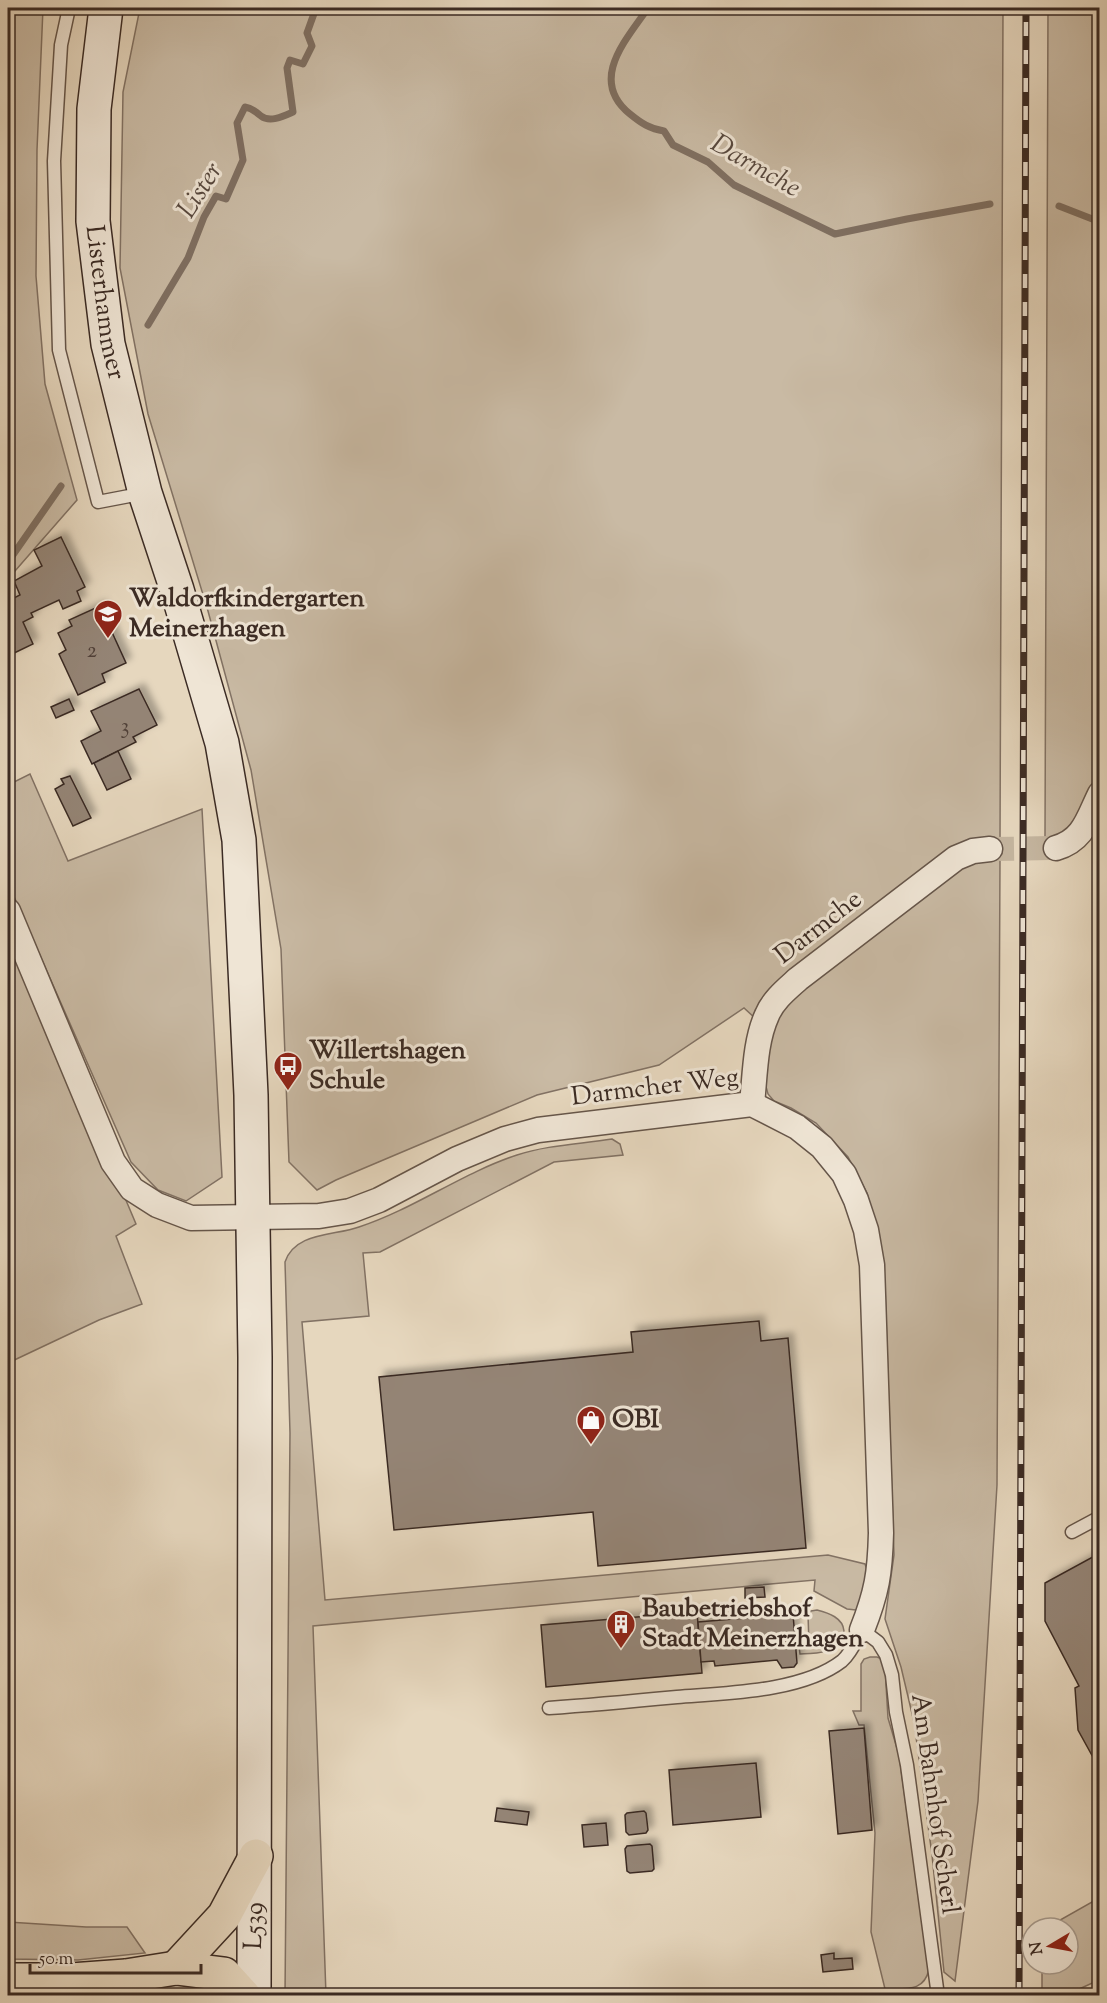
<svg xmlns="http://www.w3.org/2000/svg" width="1107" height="2003" viewBox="0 0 1107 2003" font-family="'Sorts Mill Goudy',serif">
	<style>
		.green { fill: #c9baa4; stroke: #827264; stroke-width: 1.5 }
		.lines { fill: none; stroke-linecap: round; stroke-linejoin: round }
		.stream { stroke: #7f6f61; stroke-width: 7 }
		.building { fill: #948474; stroke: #3b2b24; stroke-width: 1.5; filter: url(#shadow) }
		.minor-tunnel { stroke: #c4b59f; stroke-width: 24; stroke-dasharray: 24 12; stroke-linecap: butt }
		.service-casing { stroke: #66564a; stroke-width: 15 }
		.minor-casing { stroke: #66564a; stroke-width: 27 }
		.secondary-casing { stroke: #3b2b24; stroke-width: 36 }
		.motorway-casing { stroke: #3b2b24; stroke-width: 36 }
		.service { stroke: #efe5d5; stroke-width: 12 }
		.minor { stroke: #efe5d5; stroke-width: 24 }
		.secondary { stroke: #efe5d5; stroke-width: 33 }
		.motorway { stroke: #e6d7be; stroke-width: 33 }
		.rail-casing { stroke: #3b2b24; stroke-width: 7 }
		.rail { stroke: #efe5d5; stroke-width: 4.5; stroke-dasharray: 14; stroke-linecap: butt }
		.labels { text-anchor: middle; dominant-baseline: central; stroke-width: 6; stroke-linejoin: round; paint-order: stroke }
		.number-label { font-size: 22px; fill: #514138 }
		.street-label { font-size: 26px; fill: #3b2b24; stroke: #efe5d5 }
		.poi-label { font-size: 26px; font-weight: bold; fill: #3b2b24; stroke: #efe5d5; text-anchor: start }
		.water-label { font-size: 27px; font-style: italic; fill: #57483e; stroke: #efe5d5 }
	</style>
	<defs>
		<filter id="shadow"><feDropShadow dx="5.5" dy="-5.5" stdDeviation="3" flood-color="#0004"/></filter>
	</defs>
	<rect width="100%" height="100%" fill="#e6d7be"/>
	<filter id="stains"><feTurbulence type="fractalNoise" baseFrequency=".00333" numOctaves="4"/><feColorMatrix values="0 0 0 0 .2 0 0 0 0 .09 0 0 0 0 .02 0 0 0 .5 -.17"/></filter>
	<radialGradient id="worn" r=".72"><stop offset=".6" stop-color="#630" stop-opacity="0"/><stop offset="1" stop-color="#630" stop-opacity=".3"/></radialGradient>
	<g class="green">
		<polygon points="8,8 43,8 37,150 36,276 45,384 77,500 8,579"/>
		<polygon points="140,8 1003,8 1000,839 967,842 756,1019 744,1008 659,1065 537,1095 336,1180 317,1190 289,1162 281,949 251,770 208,611 148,414 120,268 123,92"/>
		<polygon points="1048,8 1099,8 1099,777 1081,819 1061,836 1045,837"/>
		<polygon points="30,774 68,861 202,809 222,1177 186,1201 158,1190 131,1162 8,883 8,785"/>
		<polygon points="1000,859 997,1485 978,1801 955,1981 944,1972 932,1855 914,1722 901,1667 885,1619 894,1555 885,1287 879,1237 867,1193 848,1157 816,1123 791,1108 774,1101 768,1094 765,1083 766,1060 773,1021 788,999 959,866"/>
		<polygon points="8,921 136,1224 116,1236 142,1304 99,1320 8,1363"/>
		<path d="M612,1139l8,5 3,11 -69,7 -174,90 -17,1 6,63 -67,6 23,278 503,-45 37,9 2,6 -6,36 -5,4 -9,-1 -33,-18 1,-11 -502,46 13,369 -41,1 5,-563 -5,-171c10,-30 49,-26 74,-35 55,-18 103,-54 158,-72 30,-10 64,-11 95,-16z"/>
		<path d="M817,1610c12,3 26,8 27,21 -14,25 -18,21 -44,23l-1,-8 10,-1 -1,-31 3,-3z"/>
		<path d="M870,1657h7l5,2 3,9 3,50 11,37 30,214c-5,24 -24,19 -44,20l-14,-57 4,-99 -11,-108h-5l-6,-14h8v-47l3,-5z"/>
		<polygon points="1099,1898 1099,1980 1066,1995 1042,1995 1042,1964 1068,1964 1068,1928 1046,1928"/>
		<polygon points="8,1922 86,1927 127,1927 145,1953 78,1960 8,1959"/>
	</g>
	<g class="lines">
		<g class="stream">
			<polyline points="459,8 480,8"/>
			<polyline points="560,8 562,8"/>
			<path d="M648,8c-22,32 -60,72 -18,106 11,9 20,15 34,17l9,14 35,17 26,23 101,49 72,-15 83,-15"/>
			<polyline points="1059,206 1100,222"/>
			<polyline points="1100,306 1100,308"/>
			<path d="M148,325l40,-67 16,-41 12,-21 10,3 17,-39 -6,-37 8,-16c8,1 9,4 16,9 9,7 23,0 32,-4l-6,-44 3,-8 13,4 9,-18 -5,-13 9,-25"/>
			<polyline points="8,562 61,486"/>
		</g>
	</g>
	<g class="building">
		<polygon points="61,537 85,587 77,591 81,601 63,609 59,600 31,613 33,617 23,622 33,644 8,656 8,601 20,595 14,581 42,566 34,550"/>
		<polygon points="100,606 126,663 102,674 105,682 78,695 59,654 66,650 58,633 72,626 69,620"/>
		<polygon points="139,689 157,725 133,737 136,742 92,764 81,741 101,731 91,711"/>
		<polygon points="69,699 74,710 56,718 51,707"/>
		<polygon points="118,751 131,779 107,790 94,763"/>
		<polygon points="70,776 91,818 73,826 55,789 64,784 61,779"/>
		<polygon points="759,1321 761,1341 788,1338 806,1548 598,1566 593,1512 394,1530 379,1377 633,1352 631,1332"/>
		<polygon points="1100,1553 1100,1770 1078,1730 1075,1688 1079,1686 1045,1621 1045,1583"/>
		<polygon points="764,1587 765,1597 745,1598 745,1588"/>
		<polygon points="697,1612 702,1673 546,1687 541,1625"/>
		<polygon points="793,1614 797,1663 794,1667 782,1668 777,1660 715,1666 714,1661 701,1662 698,1622"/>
		<polygon points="864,1728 872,1830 838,1834 829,1731"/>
		<polygon points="756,1763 761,1817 673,1825 669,1770"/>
		<polygon points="497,1808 529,1812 527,1825 495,1821"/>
		<polygon points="644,1811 646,1813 648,1830 646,1833 629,1835 626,1832 625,1815 627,1813"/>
		<polygon points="606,1823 608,1845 584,1847 582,1825"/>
		<polygon points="650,1844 652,1846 654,1869 652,1871 630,1873 627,1871 625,1849 627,1846"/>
		<polygon points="834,1953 834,1959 852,1958 853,1969 823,1972 821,1955"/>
	</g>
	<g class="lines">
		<polyline class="minor-tunnel" points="990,849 1056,848"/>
		<g class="service-casing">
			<g id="service">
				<polyline points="69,8 61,45 54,161 59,350 98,502 145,493"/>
				<polyline points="1072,1532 1100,1517"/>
				<path d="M549,1708c43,-3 86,-7 128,-11 49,-4 125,-5 165,-36 9,-8 14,-20 20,-31l16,12 8,13 6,20 4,37 11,53 31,231"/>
			</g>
		</g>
		<g class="minor-casing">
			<g id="minor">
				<path d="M1056,848c28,-8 32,-30 44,-54"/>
				<path d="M8,911l105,251 19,27 25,16 34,13 128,-2 31,-5 29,-11 78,-41 48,-20 33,-9 214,-26 45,23 25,20 22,27 12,26 10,30 6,35 9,268c-1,40 -4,59 -19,97"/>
				<path d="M752,1104c3,-29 3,-63 15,-89 6,-15 20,-26 31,-36l158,-121 17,-7 17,-2"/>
			</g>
		</g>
		<g class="secondary-casing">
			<g id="secondary">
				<path id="s1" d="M106,8l-12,101 -1,112 15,123 37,149 32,97 45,153 17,97 12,255 4,262 -1,639"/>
			</g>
		</g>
		<g class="motorway-casing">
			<g id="motorway">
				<polyline points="176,1968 224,1916 256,1856"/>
				<polyline points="8,1980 71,1980 126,1976 176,1968 224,1974 244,1996"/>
			</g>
		</g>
		<use href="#service" class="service"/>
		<use href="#minor" class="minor"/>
		<use href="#secondary" class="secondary"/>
		<use href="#motorway" class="motorway"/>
		<g class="rail-casing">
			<polyline id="rail" points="1019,1996 1026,8"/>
		</g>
		<use href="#rail" class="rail"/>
	</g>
	<defs>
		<g id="school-pin" transform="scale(1.5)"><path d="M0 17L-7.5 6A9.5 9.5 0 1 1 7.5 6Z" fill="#8f2418" stroke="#efe5d5"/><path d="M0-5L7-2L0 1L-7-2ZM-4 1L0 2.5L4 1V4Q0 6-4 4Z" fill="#fff"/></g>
		<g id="bus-pin" transform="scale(1.5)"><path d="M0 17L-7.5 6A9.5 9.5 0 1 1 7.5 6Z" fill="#8f2418" stroke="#efe5d5"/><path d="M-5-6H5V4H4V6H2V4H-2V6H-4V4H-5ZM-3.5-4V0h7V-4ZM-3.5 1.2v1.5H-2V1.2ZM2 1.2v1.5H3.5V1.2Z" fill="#fff"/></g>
		<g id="shop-pin" transform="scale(1.5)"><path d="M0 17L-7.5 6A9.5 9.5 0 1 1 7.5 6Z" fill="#8f2418" stroke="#efe5d5"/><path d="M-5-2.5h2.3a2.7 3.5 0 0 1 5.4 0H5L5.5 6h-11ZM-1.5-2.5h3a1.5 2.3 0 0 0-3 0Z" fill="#fff"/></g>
		<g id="building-pin" transform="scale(1.5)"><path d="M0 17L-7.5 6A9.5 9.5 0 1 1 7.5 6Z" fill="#8f2418" stroke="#efe5d5"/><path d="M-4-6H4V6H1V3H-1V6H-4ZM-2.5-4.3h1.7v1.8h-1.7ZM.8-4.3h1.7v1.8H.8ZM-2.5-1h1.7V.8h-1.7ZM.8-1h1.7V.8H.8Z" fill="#fff"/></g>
	</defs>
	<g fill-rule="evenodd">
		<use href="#school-pin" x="108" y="614"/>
		<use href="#bus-pin" x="288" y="1066"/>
		<use href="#shop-pin" x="591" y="1420"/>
		<use href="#building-pin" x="621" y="1624"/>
	</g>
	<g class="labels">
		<g class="number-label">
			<text x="92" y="652">2</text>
			<text x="125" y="728">3</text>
		</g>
		<g class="street-label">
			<text stroke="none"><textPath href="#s1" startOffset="296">Listerhammer</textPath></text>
			<text transform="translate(819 928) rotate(-38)">Darmche</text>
			<text transform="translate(655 1088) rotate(-7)">Darmcher Weg</text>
			<text transform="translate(934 1804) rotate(82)">Am Bahnhof Scherl</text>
			<text transform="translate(255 1926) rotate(-89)">L539</text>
		</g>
		<g class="poi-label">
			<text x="129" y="599">Waldorfkindergarten<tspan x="129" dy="30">Meinerzhagen</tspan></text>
			<text x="309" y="1051">Willertshagen<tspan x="309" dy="30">Schule</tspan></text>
			<text x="612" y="1420">OBI</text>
			<text x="642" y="1609">Baubetriebshof<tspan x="642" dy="30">Stadt Meinerzhagen</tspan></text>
		</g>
		<g class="water-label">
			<text transform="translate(755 167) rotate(30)">Darmche</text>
			<text transform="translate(201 191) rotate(-58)">Lister</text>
		</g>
	</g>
	<rect width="1107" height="2003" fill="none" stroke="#e6d7be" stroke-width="30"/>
	<rect x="9" y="9" width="1089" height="1985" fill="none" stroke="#3b2b24" stroke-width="3"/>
	<rect x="15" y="15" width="1077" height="1973" fill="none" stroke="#3b2b24" stroke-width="1.5"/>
	<g transform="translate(1050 1946) rotate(260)"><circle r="28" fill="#efe5d5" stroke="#a79b8e" stroke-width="1.5"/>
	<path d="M0-4.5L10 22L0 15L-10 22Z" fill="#8f2418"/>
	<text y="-9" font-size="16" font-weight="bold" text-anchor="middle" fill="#3b2b24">N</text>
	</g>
	<path d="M30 1964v9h171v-9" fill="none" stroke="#3b2b24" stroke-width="3"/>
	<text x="39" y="1964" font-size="18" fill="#3b2b24" stroke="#efe5d5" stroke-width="4.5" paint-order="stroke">50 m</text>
	<rect width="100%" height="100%" filter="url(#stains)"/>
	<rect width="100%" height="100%" fill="url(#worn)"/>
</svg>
